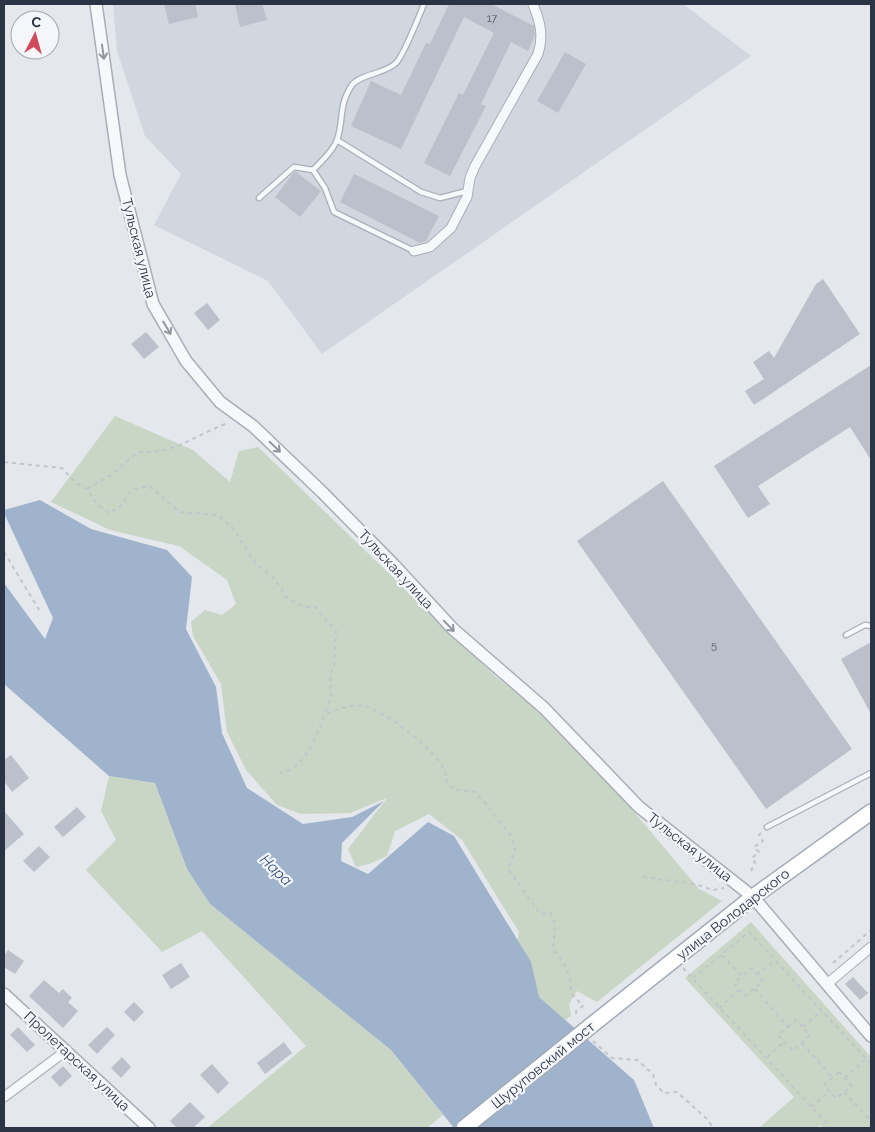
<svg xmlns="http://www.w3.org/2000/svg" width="875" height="1132" viewBox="0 0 875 1132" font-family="Raleway,sans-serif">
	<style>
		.built { fill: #d2d6de }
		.green { fill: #c9d6c5 }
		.water { fill: #9fb4cc }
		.building { fill: #bbc0ca }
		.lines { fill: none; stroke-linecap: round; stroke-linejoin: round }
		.service-casing { stroke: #a9aeb7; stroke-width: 7 }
		.minor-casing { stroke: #a9aeb7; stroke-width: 11 }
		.tertiary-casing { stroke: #a9aeb7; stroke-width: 14 }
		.primary-casing { stroke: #a3abb8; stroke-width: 18 }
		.path { stroke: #c2c5cb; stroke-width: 2; stroke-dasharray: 4 4; stroke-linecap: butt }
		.service { stroke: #f7f8fa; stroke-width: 4.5 }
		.minor { stroke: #f7f8fa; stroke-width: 9 }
		.tertiary { stroke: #f7f8fa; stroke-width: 11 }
		.primary { stroke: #fff; stroke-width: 15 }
		.primary-bridge-casing { stroke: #a3abb8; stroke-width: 18; stroke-linecap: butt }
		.primary-bridge { stroke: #fff; stroke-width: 15 }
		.oneway { stroke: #9196a0 }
		.labels { text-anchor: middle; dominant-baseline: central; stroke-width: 4.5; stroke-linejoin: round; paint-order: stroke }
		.number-label { font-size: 11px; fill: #4f5766 }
		.street-label { font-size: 14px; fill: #2b3445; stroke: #f4f6f9 }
		.water-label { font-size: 15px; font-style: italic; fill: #34527a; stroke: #f4f6f9 }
	</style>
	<rect width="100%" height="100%" fill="#e4e7ec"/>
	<polygon class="built" points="113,4 683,4 751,56 322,354 268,281 154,225 181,174 145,136 117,51"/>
	<g class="green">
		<polygon points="115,416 193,450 230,482 239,451 258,447 495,676 553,723 618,793 699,889 722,901 597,1002 577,991 569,1004 571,1016 543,1036 512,968 519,932 462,840 429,814 395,831 387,856 369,864 356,867 348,849 387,798 350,813 301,814 277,805 246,770 227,732 221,684 193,636 191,622 205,610 222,615 236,604 227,580 179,546 110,530 51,502"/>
		<polygon points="109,776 155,783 187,869 210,904 391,1050 443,1115 427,1128 207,1128 306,1046 202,931 162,952 86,870 116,840 101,811"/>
		<polygon points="751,922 871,1057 871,1128 823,1128 820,1125 817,1128 759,1128 794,1097 685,978"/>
	</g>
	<polygon class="water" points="40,500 91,529 167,550 192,577 186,629 216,687 222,733 247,788 303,824 352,817 384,801 342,843 341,861 368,874 428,822 454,836 531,962 539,997 634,1080 654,1128 454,1128 391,1050 210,904 187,869 155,783 109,776 4,684 4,583 45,639 53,618 4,513 4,510"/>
	<g class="building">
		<polygon points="164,4 195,4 198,17 169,24"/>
		<polygon points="235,4 262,4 267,20 240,27"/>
		<polygon points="449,4 491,4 534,26 535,35 528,51 511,42 481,104 486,106 450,176 424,163 459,93 463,95 494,33 464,17 401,149 351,126 371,81 401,95 426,43 430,44"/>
		<polygon points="565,52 586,64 558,113 537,101"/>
		<polygon points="295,171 321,191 300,217 275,197"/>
		<polygon points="354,174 439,216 426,241 420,243 340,202"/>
		<polygon points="823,279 860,334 754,405 745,391 764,379 753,362 769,351 774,358 816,284"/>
		<polygon points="207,303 220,320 208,330 194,313"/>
		<polygon points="146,332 159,347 144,359 131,344"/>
		<polygon points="871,365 871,460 850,427 758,486 770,504 748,518 714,466"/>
		<polygon points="663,481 852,749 766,809 577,541"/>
		<polygon points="871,642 871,714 841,659"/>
		<polygon points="11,755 29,778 12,792 4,781 4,760"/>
		<polygon points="77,807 86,817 63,837 54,827"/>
		<polygon points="4,811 24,834 4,851"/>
		<polygon points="39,846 50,857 34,872 23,861"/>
		<polygon points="8,950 24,961 15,974 4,967 4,956"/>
		<polygon points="181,963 190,977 171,989 162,975"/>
		<polygon points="853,977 868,993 860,1000 845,984"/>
		<polygon points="44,980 59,993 63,989 72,998 68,1002 78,1011 63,1028 29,996"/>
		<polygon points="134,1002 144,1012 134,1022 124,1012"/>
		<polygon points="18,1027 35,1045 27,1052 10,1035"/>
		<polygon points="107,1027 115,1035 97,1054 88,1045"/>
		<polygon points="284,1042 292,1053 265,1074 257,1063"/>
		<polygon points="122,1057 131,1067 121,1078 111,1068"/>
		<polygon points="212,1064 229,1083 218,1094 200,1075"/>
		<polygon points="63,1066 72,1076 60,1087 51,1077"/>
		<polygon points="190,1102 205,1117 193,1128 177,1128 170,1121"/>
	</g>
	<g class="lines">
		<g class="service-casing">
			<g id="service">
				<polyline points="337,140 421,192 440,198 467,191"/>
				<polyline points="313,170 325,188 334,212 414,251"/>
				<path d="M259,198l35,-31 19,3c8,-8 20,-19 24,-30 7,-19 1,-35 15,-55 8,-11 33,-11 44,-22 8,-8 23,-47 28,-59"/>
				<polyline points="846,635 865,625 871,626"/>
				<polyline points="767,827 871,773"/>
			</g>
		</g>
		<g class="minor-casing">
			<g id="minor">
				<path d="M414,251l16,-4 21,-19 16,-31 3,-19 5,-12 63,-112c6,-19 2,-32 -5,-50"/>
				<polyline points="827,984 871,947"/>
				<polyline points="4,1097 67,1050"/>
			</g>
		</g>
		<g class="tertiary-casing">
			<g id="tertiary">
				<polyline points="96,4 120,175 153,304 186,361 220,402 253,426 322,492 394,565 453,629 544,708 639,807 753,897 871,1036"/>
				<polyline points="4,994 149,1128"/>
			</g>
		</g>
		<g class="primary-casing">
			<polyline id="primary" points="598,1020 753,897 871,812"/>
		</g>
		<g class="path">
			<path d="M4,462l58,6 13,14 12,7 11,16 11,8 11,-6 11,-17 18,-4 31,26 37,3 15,12 24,37 19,15 11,18 18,10h11l21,24 -2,35 -4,9 1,21 -6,18c12,-4 24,-10 38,-8 21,4 68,41 79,60 4,5 4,12 5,18l9,6 20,2 35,44 4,15 -7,18 32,45 11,-1 4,12 -2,25c13,13 18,25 18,43l12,13 -7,5 1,7"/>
			<path d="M87,489l24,-14 27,-23c38,2 57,-17 90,-29"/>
			<polyline points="4,552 41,613"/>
			<path d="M279,773c25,-2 38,-38 46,-59"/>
			<polyline points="751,871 755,862 752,858 759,852 754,847 763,841 759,835 762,832"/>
			<polyline points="643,877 695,884 713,890 724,888"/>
			<polyline points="722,955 742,976 734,983 745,996 763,981 752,968 742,976"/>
			<polyline points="833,963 871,930"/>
			<polyline points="683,968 831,1128"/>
			<polyline points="757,975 774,961"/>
			<polyline points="693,978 749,932 871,1064"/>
			<polyline points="755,989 788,1027 778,1035 793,1051 810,1035 796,1020 788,1027"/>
			<polyline points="719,1008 739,990"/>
			<polyline points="803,1027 821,1011"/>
			<polyline points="593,1041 612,1058 637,1060 653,1074 656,1085 664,1093 677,1092 708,1120 713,1128"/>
			<polyline points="802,1043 832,1077"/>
			<polyline points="767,1057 784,1042"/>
			<polygon points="839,1072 852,1086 836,1098 824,1085"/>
			<polyline points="845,1078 865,1060"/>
			<polyline points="844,1092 871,1121"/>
			<polyline points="811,1107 830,1091"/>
			<polyline points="869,1128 871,1126"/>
		</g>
		<use href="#service" class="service"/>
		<use href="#minor" class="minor"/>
		<use href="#tertiary" class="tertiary"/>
		<use href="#primary" class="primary"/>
		<g class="primary-bridge-casing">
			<polyline id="primary-bridge" points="464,1128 598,1020"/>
		</g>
		<use href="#primary-bridge" class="primary-bridge"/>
	</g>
	<defs><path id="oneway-shaft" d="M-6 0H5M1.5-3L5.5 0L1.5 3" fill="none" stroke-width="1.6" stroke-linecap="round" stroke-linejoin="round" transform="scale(1.25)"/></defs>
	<g class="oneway">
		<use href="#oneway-shaft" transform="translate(103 52) rotate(82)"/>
		<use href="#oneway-shaft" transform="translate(167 328) rotate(59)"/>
		<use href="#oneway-shaft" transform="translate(275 447) rotate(44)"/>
		<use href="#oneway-shaft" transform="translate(449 626) rotate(46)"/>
	</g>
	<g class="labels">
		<g class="number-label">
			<text x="492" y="18">17</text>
			<text x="714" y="645">5</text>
		</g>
		<g class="street-label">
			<text transform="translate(139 248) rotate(76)">Тульская улица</text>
			<text transform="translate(396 569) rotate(47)">Тульская улица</text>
			<text transform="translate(690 847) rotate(38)">Тульская улица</text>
			<text transform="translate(733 914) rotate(-38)">улица Володарского</text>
			<text transform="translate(77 1061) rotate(43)">Пролетарская улица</text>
			<text transform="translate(543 1065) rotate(-39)">Шуруповский мост</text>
		</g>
		<g class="water-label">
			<text transform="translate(276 870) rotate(44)">Нара</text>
		</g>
	</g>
	<rect width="875" height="1132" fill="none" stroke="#2b3445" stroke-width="10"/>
	<g transform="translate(35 35) rotate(6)"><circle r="24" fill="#f4f6f9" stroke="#a4a8b1"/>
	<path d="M0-4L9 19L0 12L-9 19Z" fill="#d1495b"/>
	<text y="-8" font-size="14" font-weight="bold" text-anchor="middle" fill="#2b3445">С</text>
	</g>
</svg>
